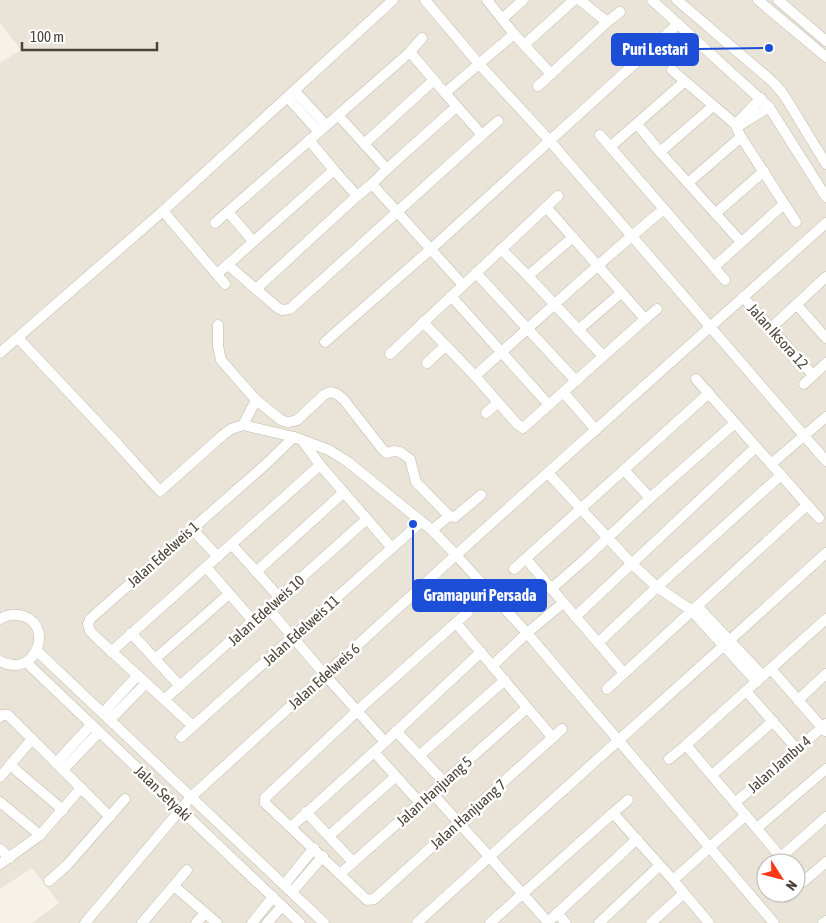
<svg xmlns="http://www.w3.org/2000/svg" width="826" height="923" viewBox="0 0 826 923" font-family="'Asap Condensed',sans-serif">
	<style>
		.residential { fill: #eae4d8; fill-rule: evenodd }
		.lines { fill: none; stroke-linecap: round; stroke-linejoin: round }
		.minor-casing { stroke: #c2baac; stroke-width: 11 }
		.minor { stroke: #fff; stroke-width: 10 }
		.labels { text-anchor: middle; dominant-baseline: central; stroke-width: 5; stroke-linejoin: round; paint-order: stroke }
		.street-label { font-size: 15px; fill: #4b4337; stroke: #fff }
		.leader { fill: none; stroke: #1d4ed8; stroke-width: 2 }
		.callout-dot { fill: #1d4ed8; stroke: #fff; stroke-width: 2 }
		.callout { fill: #1d4ed8; stroke: #1d4ed8; stroke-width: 2 }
		.callout-label { font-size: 16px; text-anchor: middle; font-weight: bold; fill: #fff }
	</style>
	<rect width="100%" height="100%" fill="#f6f2ea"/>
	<path class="residential" d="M0,0h826v923h-794l27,-20 -27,-35 -32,21v-826l21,-13 -21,-27zM766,863h30v30h-30z"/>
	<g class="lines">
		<g class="minor-casing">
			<g id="minor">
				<polyline points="425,0 479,64 549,140 826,461"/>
				<polyline points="487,0 514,34 551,74"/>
				<polyline points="580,0 607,22 620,12"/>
				<polyline points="652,0 678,24"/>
				<polyline points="677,0 773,82 784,95 826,164"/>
				<polyline points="758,0 826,57"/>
				<polyline points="778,0 826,41"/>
				<polyline points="502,19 523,0"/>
				<polyline points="524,45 574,0"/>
				<polyline points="410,52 445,93"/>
				<polyline points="672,70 735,124 741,137 796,222"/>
				<polyline points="538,86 607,22"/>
				<polyline points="295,91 326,125"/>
				<polyline points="288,98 319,132"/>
				<polyline points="338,115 387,169 372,184"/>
				<polyline points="637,124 660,152 741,242"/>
				<polyline points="736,124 761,98"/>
				<polyline points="737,127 769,107"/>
				<polyline points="482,135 498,121"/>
				<polyline points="600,135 714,267 784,204"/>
				<polyline points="309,140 334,170"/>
				<polyline points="364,144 434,80"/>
				<polyline points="610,147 684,82"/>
				<polyline points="660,152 713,106"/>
				<polyline points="387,169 456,107"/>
				<polyline points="688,183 741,137"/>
				<polyline points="357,196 372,184 463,285"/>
				<path d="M546,207l99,112 -122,109 -6,-4 -42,-48c63,-56 124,-114 189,-167"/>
				<polyline points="163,211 225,284"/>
				<polyline points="228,212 253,241"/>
				<polyline points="716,213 764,171"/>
				<polyline points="215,223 410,52 422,38"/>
				<polyline points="501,249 528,276 603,356"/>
				<polyline points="228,265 278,308 282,310 290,309 482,135 445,93 514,34"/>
				<polyline points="714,267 725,280"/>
				<polyline points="476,273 576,381"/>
				<polyline points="217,274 334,170 357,196 256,289"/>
				<polyline points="528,276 573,237"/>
				<polyline points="451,296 549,405"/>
				<polyline points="743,297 813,375"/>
				<polyline points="797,305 826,338"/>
				<polyline points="645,319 657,309"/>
				<polyline points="423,322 475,376"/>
				<path d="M218,325v21l3,14 35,40 25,20c6,3 10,2 16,0l27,-25 6,-3 7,2 7,6 39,50 4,3 7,-2 6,1 10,7 6,23 33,34"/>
				<polyline points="772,327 826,277"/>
				<polyline points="578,330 621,293"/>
				<polyline points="18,338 112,438 160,491 223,435 231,429 243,425 294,437 329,450 348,462 432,530 456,555 527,633 774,923"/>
				<polyline points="325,342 431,249 678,24 769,107 826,197"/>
				<polyline points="0,353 163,211 393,0"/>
				<polyline points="390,354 558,196"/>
				<polyline points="427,363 445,346"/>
				<polyline points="696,379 819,518"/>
				<polyline points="804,384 826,363"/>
				<polyline points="564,393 596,430"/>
				<polyline points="486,413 497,403"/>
				<polyline points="243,425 256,400"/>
				<polyline points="302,440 320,465 392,548"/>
				<polyline points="771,464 826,417"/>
				<polyline points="624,470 650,498"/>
				<polyline points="548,473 631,563 657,587 691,610 757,682"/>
				<polyline points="192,529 218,557"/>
				<polyline points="432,530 449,516 455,517 481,495"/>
				<polyline points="232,545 280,598"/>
				<polyline points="526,559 624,673"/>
				<polyline points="206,567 253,621"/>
				<polyline points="514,569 709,393"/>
				<polyline points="256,572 344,492"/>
				<polyline points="551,589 584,560 650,498 735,423"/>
				<polyline points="697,606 763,676"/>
				<polyline points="268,608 325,675 385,742"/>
				<polyline points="468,612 357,711 265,798 265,803 367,900 374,899 562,729"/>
				<polyline points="575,617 756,447"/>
				<path d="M0,619c6,-4 12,-5 19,-4 37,6 18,66 -19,46"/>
				<polyline points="456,623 553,738"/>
				<polyline points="131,633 180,686"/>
				<polyline points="598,643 657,587 781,475"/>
				<polyline points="37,651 324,923"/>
				<polyline points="111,652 320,465"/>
				<polyline points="155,659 229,594"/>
				<polyline points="26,662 300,923"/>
				<polyline points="492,666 527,633 563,603"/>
				<polyline points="771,669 825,731"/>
				<polyline points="607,689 807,505"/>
				<polyline points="746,691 796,748"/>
				<polyline points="165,699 367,519"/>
				<polyline points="798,700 826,674"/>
				<polyline points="103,713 137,676"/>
				<polyline points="0,717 2,715 8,715 110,817"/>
				<polyline points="110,720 146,683"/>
				<polyline points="193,726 99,640 90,631 88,624 90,619 266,464 294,437"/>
				<polyline points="396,731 444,782"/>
				<polyline points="181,737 421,522"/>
				<polyline points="374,752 420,803"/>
				<polyline points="420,755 505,680"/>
				<polyline points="669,759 686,745"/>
				<polyline points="56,763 91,725"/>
				<polyline points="10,765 63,810"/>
				<polyline points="63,770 99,732"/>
				<polyline points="712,775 773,721"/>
				<polyline points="0,777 32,739"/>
				<polyline points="432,793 548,922"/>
				<polyline points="0,802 40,835"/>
				<polyline points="736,802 826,724"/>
				<polyline points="306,812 353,862"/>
				<polyline points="613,813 628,800"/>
				<polyline points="291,827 385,742 481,652"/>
				<polyline points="757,828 826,769"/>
				<polyline points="329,836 395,777"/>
				<polyline points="0,849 10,858"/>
				<polyline points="781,857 826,817"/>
				<polyline points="786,863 686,745 826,619"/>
				<polyline points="0,864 40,835 81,788"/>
				<polyline points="340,874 527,708"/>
				<polyline points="796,874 803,882 826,862"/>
				<polyline points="673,880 746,815"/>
				<polyline points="49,881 67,865 125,799"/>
				<polyline points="284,885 314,848"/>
				<polyline points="174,886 217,923"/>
				<polyline points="292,892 323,856"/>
				<polyline points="786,897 790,893"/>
				<polyline points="557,913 566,923"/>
				<polyline points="85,923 191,797 456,555 826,223"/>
				<polyline points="142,923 187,870"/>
				<polyline points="196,923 205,913"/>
				<polyline points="252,923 273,897"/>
				<polyline points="267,923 282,906"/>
				<path d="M417,923c135,-124 273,-246 409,-370"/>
				<polyline points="490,923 613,813 673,880 709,923"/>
				<polyline points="547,923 637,839"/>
				<polyline points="599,923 659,866"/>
				<polyline points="651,923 683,894"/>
				<polyline points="823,923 826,921"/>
			</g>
		</g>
		<use href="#minor" class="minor"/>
	</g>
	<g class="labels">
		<g class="street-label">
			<text transform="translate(778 336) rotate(48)">Jalan Iksora 12</text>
			<text transform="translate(163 554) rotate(-42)">Jalan Edelweis 1</text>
			<text transform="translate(266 610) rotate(-42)">Jalan Edelweis 10</text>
			<text transform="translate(301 630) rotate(-42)">Jalan Edelweis 11</text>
			<text transform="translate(324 676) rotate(-42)">Jalan Edelweis 6</text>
			<text transform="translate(779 764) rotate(-41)">Jalan Jambu 4</text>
			<text transform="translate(434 791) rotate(-42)">Jalan Hanjuang 5</text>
			<text transform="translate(163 793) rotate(44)">Jalan Setyaki</text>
			<text transform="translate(468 814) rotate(-42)">Jalan Hanjuang 7</text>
		</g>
	</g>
	<path class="leader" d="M769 48L698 49M413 524L413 596"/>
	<g class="callout-dot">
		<circle cx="769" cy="48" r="5"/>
		<circle cx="413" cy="524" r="5"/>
	</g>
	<g class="callout">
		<rect x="612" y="34" width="86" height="31" rx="5"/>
		<rect x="413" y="580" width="133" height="31" rx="5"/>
	</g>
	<g class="callout-label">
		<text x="655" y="55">Puri Lestari</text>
		<text x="480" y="601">Gramapuri Persada</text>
	</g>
	<g transform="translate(781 878) rotate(126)"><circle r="24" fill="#ffffff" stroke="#b7b4af"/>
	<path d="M0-4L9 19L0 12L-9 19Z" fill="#ff3818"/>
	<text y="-8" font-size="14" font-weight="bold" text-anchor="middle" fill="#4b4337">N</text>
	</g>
	<path d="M22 42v8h135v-8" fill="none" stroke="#4b4337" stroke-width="2.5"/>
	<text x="30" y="42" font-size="15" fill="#4b4337" stroke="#ffffff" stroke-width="4" paint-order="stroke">100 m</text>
</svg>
